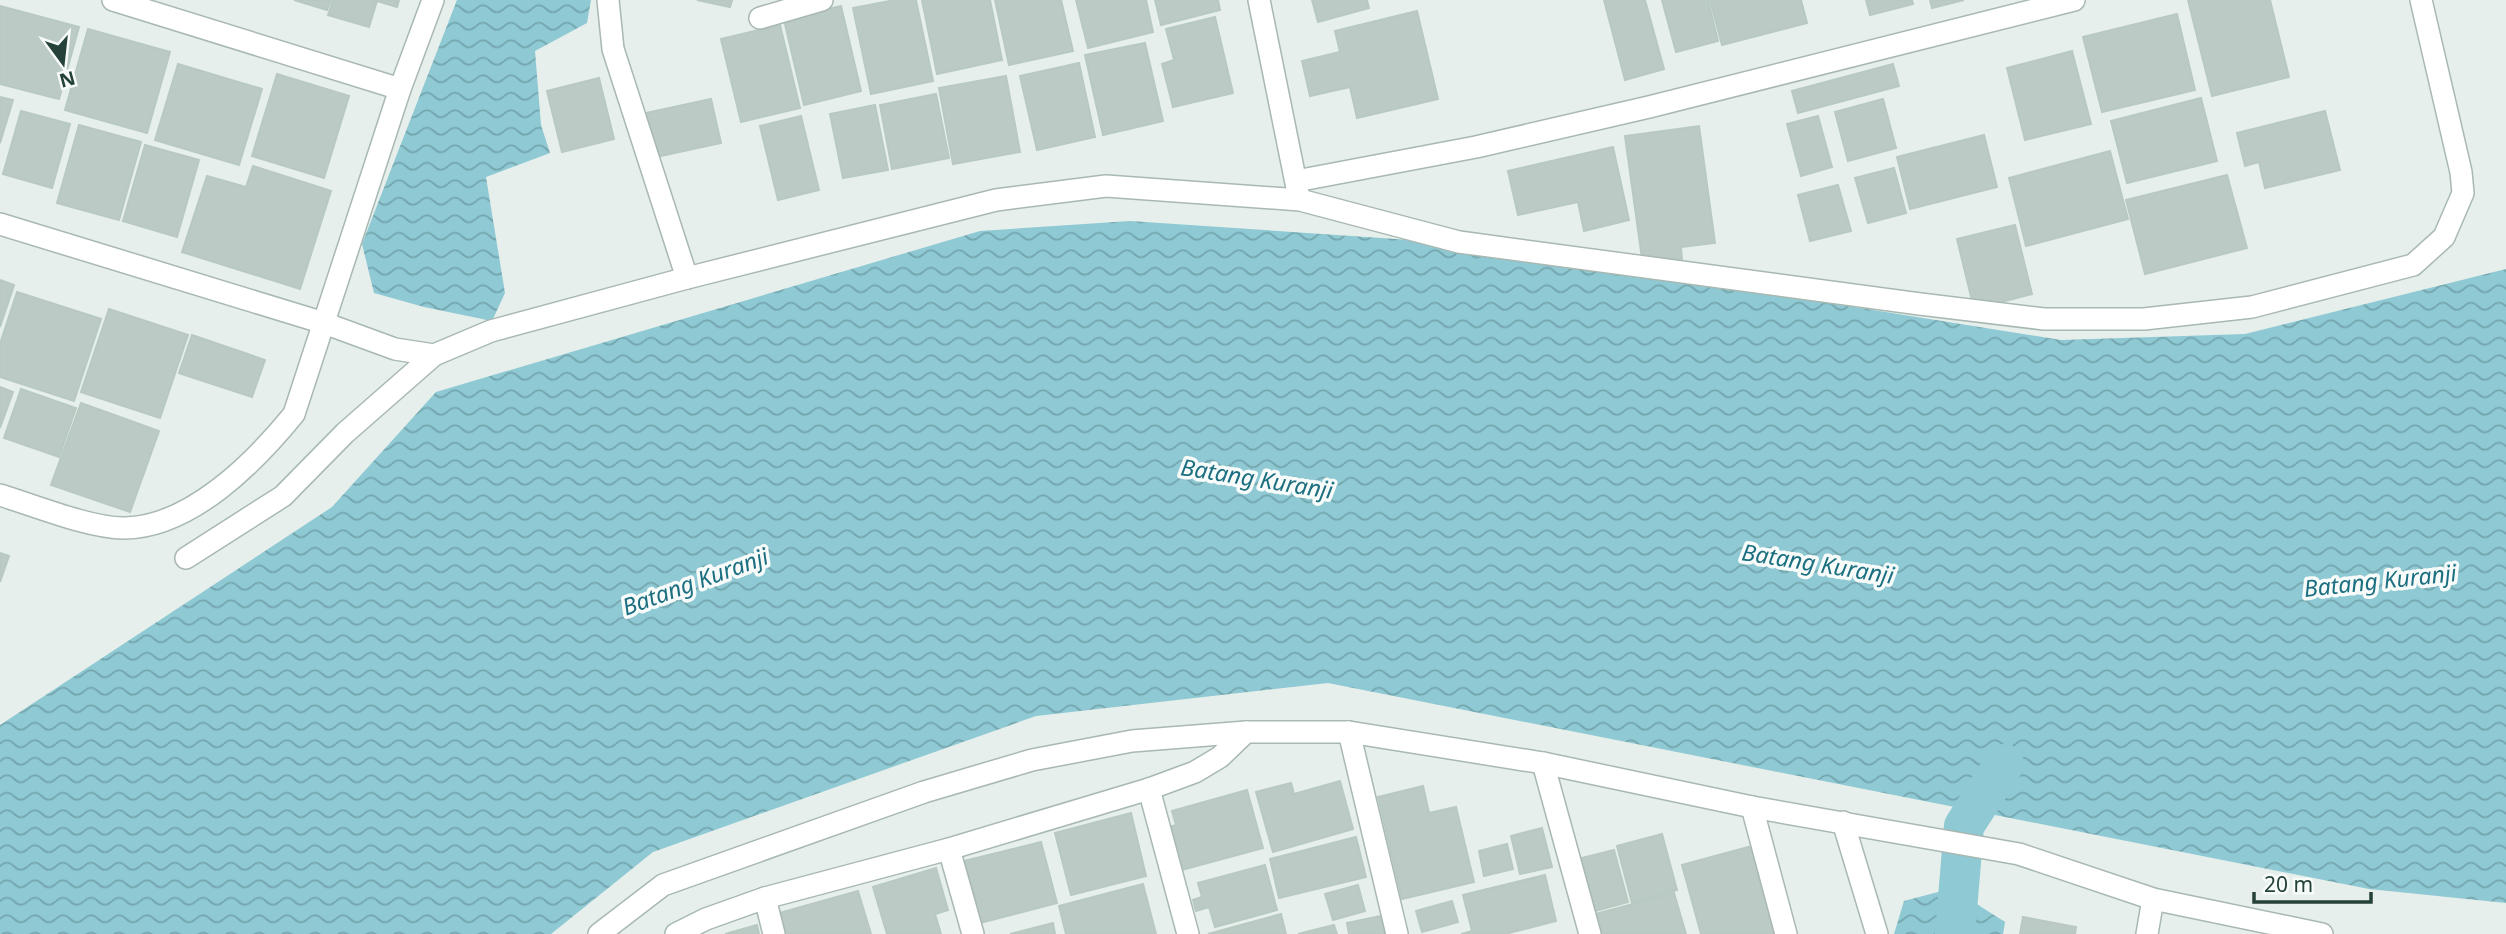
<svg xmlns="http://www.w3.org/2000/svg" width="2506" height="934" viewBox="0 0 2506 934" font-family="'Noto Sans',sans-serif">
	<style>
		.water { fill: url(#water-waves) }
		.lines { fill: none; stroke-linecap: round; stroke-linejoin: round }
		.canal { stroke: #8ec9d4; stroke-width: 40 }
		.building { fill: #bbcac4; stroke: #b8c9c2; stroke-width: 2 }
		.minor-casing { stroke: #a8b8b2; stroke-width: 24 }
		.minor { stroke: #fff; stroke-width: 21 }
		.labels { text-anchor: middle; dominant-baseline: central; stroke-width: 7; stroke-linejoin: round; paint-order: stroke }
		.water-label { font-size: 23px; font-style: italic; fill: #1c6f80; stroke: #f7fbf9 }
	</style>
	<defs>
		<pattern id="water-waves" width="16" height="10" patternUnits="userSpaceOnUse" patternTransform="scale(1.75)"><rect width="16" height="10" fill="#8ec9d4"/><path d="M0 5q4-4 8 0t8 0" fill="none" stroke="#74a5ad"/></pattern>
	</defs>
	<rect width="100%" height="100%" fill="#e6efeb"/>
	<g class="water">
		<polygon points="457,0 591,0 587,23 535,51 541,125 550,153 486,177 505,293 492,321 424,307 374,293 362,244"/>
		<polygon points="1130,221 1455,243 2061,340 2245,334 2506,269 2506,903 2369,889 1328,683 1036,716 653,852 551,934 0,934 0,725 332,507 436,392 980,231"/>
		<polygon points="1964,826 1964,896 2005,922 2003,934 1894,934 1904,901 1942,891"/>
	</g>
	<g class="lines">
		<polyline class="canal" points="1955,934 1964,826 2004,764"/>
	</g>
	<g class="building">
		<polygon points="294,0 331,0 327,10"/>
		<polygon points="333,0 399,0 397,7 377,1 369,27 328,15"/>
		<polygon points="697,0 732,0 730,7"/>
		<polygon points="895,0 916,0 933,81 871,94 853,8"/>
		<polygon points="922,0 990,0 1002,60 937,74"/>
		<polygon points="995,0 1061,0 1073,51 1009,65"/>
		<polygon points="1076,0 1146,0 1153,32 1088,48"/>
		<polygon points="1155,0 1218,0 1220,10 1161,25"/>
		<polygon points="1312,0 1367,0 1369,8 1318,22"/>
		<polygon points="1604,0 1645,0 1664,69 1625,80"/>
		<polygon points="1662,0 1708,0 1718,41 1676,52"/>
		<polygon points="1710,0 1801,0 1807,23 1722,45"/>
		<polygon points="1866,0 1912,0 1913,4 1870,15"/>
		<polygon points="1930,0 1964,0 1932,8"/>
		<polygon points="2188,0 2270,0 2289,77 2212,96"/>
		<polygon points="0,6 79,27 59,99 0,84"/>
		<polygon points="841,6 861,91 804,105 784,20"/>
		<polygon points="1417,11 1438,99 1357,118 1350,87 1310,96 1302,61 1340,52 1335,31"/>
		<polygon points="2177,14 2195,90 2102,112 2083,37"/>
		<polygon points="1215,17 1233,93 1173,107 1162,64 1174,60 1166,29"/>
		<polygon points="780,25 800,108 741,122 721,39"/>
		<polygon points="88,29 170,52 147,133 65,110"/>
		<polygon points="1145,43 1163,121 1103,135 1085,55"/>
		<polygon points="2072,51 2091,124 2025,140 2007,68"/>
		<polygon points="1079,63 1095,137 1037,150 1020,76"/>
		<polygon points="178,64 262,89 239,165 155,140"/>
		<polygon points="1893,64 1899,86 1798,113 1792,91"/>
		<polygon points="277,74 349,96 324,178 252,156"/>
		<polygon points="1006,76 1020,152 953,164 939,88"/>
		<polygon points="599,78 614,139 562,152 547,91"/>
		<polygon points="936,94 949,158 892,169 880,105"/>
		<polygon points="0,97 13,100 0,143"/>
		<polygon points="2201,98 2217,161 2127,183 2111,121"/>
		<polygon points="711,99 721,143 656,157 646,113"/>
		<polygon points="1883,99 1896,148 1848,161 1835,112"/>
		<polygon points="875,105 888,170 843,178 830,114"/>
		<polygon points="21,111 70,124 52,188 3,174"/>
		<polygon points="2325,111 2340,170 2265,188 2259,162 2245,166 2237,133"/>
		<polygon points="801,116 819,190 778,200 760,126"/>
		<polygon points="1818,116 1832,167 1801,176 1787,124"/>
		<polygon points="79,125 141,142 119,220 57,203"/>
		<polygon points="1699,126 1715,243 1681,247 1682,260 1643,266 1625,136"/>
		<polygon points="1984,135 1997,187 1910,209 1897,157"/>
		<polygon points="145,145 199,160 177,237 123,221"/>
		<polygon points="1613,147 1629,220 1584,231 1578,202 1518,215 1508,171"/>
		<polygon points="2110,151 2128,219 2026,246 2009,178"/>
		<polygon points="253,166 331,191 300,289 182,252 207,176 246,187"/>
		<polygon points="1894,168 1906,213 1868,223 1855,178"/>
		<polygon points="2227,175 2247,248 2145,274 2126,200"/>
		<polygon points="1838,185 1851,231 1810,241 1798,195"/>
		<polygon points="2015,225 2032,294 1974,309 1957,239"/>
		<polygon points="0,280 14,285 0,327"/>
		<polygon points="17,292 101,319 74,401 0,377 0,344"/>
		<polygon points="109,309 188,335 160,418 81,392"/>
		<polygon points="192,335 265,360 252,397 179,373"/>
		<polygon points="0,387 13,392 0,428"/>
		<polygon points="21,389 76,408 59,457 4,438"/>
		<polygon points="81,403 159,431 130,512 51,485"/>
		<polygon points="0,553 9,556 0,582"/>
		<polygon points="1340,781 1353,829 1273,852 1256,792 1291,783 1294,794"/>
		<polygon points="1423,786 1429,813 1456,807 1474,882 1402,899 1378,797"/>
		<polygon points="1247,790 1263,848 1178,871 1166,828 1176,825 1172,811"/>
		<polygon points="1131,813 1146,876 1071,895 1055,833"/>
		<polygon points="1542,828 1552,867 1520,874 1511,836"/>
		<polygon points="1662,834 1677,890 1632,903 1617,846"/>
		<polygon points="1356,837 1366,877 1279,898 1270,859"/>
		<polygon points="1041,842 1057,903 980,923 964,861"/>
		<polygon points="1507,844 1513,869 1484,876 1479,851"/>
		<polygon points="1752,846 1777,934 1701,934 1682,865"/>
		<polygon points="1614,850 1628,902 1588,913 1574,860"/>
		<polygon points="1265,865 1277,910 1215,927 1209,907 1196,911 1193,900 1202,897 1198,883"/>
		<polygon points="936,868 948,910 935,914 941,934 887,934 873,887"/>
		<polygon points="1545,875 1556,921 1505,934 1461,934 1472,931 1463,895"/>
		<polygon points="1143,884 1156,934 1066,934 1059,906"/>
		<polygon points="1358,885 1365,911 1333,920 1325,894"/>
		<polygon points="858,891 871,934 782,934 776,914"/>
		<polygon points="1674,893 1686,934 1597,934 1592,915"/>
		<polygon points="1452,901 1458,922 1422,932 1416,911"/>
		<polygon points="1281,914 1286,934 1208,934"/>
		<polygon points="1381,916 1385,934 1349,934 1347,923"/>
		<polygon points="2023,917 2076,927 2075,934 2020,934"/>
		<polygon points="1053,923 1055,934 1010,934"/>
		<polygon points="757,925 759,934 725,934"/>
		<polygon points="1334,925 1337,934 1298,934"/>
	</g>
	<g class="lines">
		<g class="minor-casing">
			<g id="minor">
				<polyline points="113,0 400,89"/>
				<polyline points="608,0 613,49 687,278"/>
				<polyline points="1259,0 1298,193"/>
				<polyline points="760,18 822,0"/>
				<polyline points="1296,181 1476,147 1649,107 2074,0"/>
				<polyline points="0,224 324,323 395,349 434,355 491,331 687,278 996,200 1106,186 1300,200 1459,242 1920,304 2044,319 2144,319 2252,307 2413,265 2444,237 2463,193 2461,172 2421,0"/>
				<path d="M0,495c33,10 92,34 125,33 66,-1 130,-66 169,-114l106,-325 33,-89"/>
				<polyline points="186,558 283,496 345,433 434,355"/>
				<polyline points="1349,732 1397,934"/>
				<polyline points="1543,763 1590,934"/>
				<polyline points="1149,789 1188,934"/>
				<polyline points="1752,807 1786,934"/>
				<polyline points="1843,822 1877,934"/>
				<polyline points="949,849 973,934"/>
				<polyline points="765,898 774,934"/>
				<polyline points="599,934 663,885 924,792 1032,760 1132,741 1246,732 1349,732 1543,763 1752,807 2019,854 2153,899 2322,934"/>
				<polyline points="676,934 706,919 765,898 949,849 1149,789 1195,772 1220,757 1246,732"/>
				<polyline points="2147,934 2153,899"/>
			</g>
		</g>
		<use href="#minor" class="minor"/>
	</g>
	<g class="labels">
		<g class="water-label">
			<text transform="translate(1257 478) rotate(9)">Batang Kuranji</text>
			<text transform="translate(1818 563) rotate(9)">Batang Kuranji</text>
			<text transform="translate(2380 580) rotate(-6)">Batang Kuranji</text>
			<text transform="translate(695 581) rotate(-20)">Batang Kuranji</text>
		</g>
	</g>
	<g transform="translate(63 63) rotate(165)" stroke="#f7fbf9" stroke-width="5" paint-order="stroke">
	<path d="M0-5L12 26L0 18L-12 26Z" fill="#24423a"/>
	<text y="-10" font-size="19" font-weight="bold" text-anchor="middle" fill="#24423a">N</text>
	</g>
	<path d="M2254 892v10h117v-10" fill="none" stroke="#24423a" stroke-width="3.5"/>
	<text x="2264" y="892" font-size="21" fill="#24423a" stroke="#f7fbf9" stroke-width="5" paint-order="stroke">20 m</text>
</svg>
